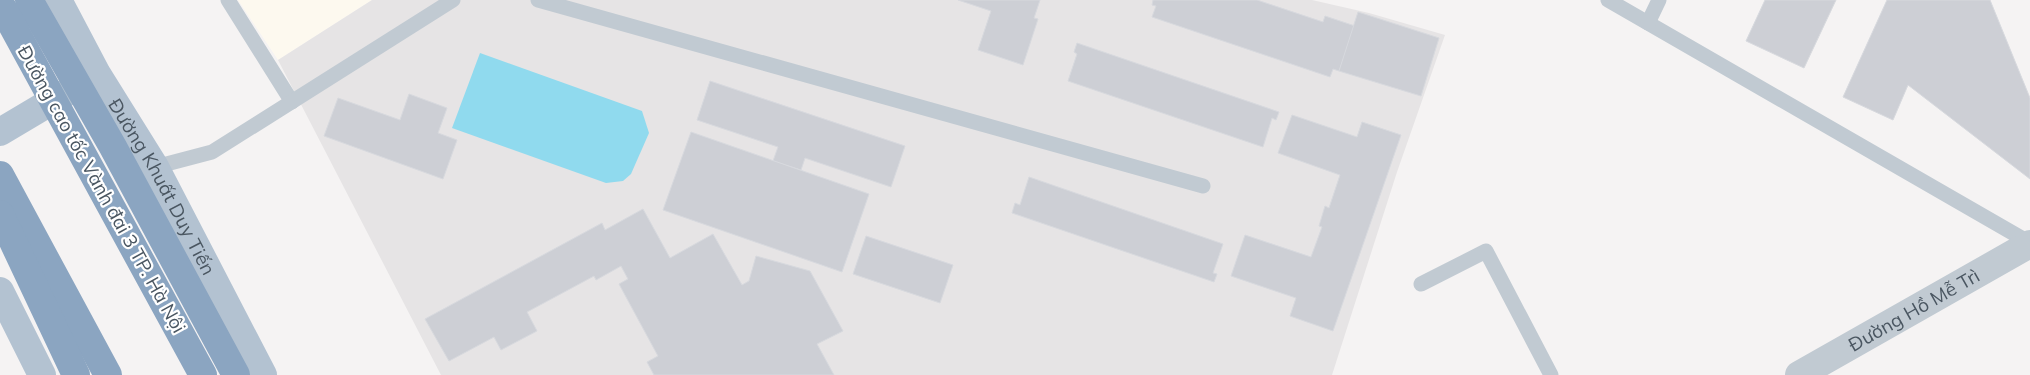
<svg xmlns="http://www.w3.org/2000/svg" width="2030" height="375" viewBox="0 0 2030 375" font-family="Mulish,sans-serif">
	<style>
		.commercial { fill: #fdf9ef }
		.education { fill: #e6e4e5 }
		.water { fill: #90daee }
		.building { fill: #cdcfd5; stroke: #d7d9de }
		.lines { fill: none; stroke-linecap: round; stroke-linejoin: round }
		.service { stroke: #c1cad2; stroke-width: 15 }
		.minor { stroke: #c1cad2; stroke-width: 28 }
		.primary { stroke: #b3c2d1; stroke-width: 28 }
		.motorway { stroke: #8ba5c1; stroke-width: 28 }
		.labels { text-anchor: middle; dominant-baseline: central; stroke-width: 4.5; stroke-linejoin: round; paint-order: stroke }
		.street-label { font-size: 19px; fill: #4a5661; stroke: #fff }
	</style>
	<rect width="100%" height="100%" fill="#f5f3f3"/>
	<polygon class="commercial" points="238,0 372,0 278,60"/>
	<polygon class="education" points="372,0 1312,0 1369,13 1445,35 1397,172 1332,375 441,375 278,60"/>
	<polygon class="water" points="480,53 642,111 649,133 631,174 623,181 606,183 452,128"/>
	<g class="building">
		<polygon points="958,0 1040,0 1034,18 1038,19 1023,65 978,50 991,11"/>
		<polygon points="1153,0 1257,0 1323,22 1325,16 1355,26 1339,71 1333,69 1330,77 1152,17 1156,6 1152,5"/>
		<polygon points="1765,0 1836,0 1804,68 1746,41"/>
		<polygon points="1887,0 1990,0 2030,98 2030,179 1908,85 1893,120 1843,97"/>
		<polygon points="1358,12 1439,38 1421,96 1339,71"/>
		<polygon points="1077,43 1279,112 1276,120 1272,118 1263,147 1068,81 1077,54 1074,52"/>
		<polygon points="710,81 905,146 891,187 805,158 801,170 773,161 778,147 697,120"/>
		<polygon points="409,94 447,108 438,133 457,140 443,179 324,136 338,98 400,120"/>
		<polygon points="1292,115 1357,137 1362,122 1401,135 1333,331 1290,316 1296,298 1231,276 1245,235 1311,257 1322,227 1319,226 1325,206 1329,208 1340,175 1278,153"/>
		<polygon points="691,132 869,194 842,272 663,210"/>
		<polygon points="1029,177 1223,244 1213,273 1217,274 1214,282 1012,213 1015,203 1020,205"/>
		<polygon points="643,209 670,258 713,234 742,285 749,281 756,256 810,271 843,331 817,344 834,375 654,375 647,362 658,356 619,284 628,279 621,266 596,280 594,276 527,312 537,331 501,350 494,337 449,361 425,319 602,223 605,230"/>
		<polygon points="866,236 953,265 940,303 853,274"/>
	</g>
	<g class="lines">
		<g class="service">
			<polyline points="228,0 292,102"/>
			<polyline points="538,0 1203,186"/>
			<polyline points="1608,0 2030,243"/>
			<polyline points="1648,23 1659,0"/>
			<polyline points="155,167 212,152 453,0"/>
			<polyline points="1421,284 1486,251 1551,375"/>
		</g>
		<path class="minor" id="s1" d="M1799,375l231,-131"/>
		<g class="primary">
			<path id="s2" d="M58,0l39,74 58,93 108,208"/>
			<polyline points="0,132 74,88"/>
			<polyline points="0,291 42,375"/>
		</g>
		<g class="motorway">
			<polyline points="29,0 113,147 236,375"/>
			<polyline points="0,3 203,375"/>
			<polyline points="0,175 108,375"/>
			<polyline points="0,214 76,375"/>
		</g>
	</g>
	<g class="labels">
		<g class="street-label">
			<text stroke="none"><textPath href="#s2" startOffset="214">Đường Khuất Duy Tiến</textPath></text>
			<text transform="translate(102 189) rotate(61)">Đường cao tốc Vành đai 3 TP. Hà Nội</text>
			<text stroke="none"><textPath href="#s1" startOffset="132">Đường Hồ Mễ Trì</textPath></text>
		</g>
	</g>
</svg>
